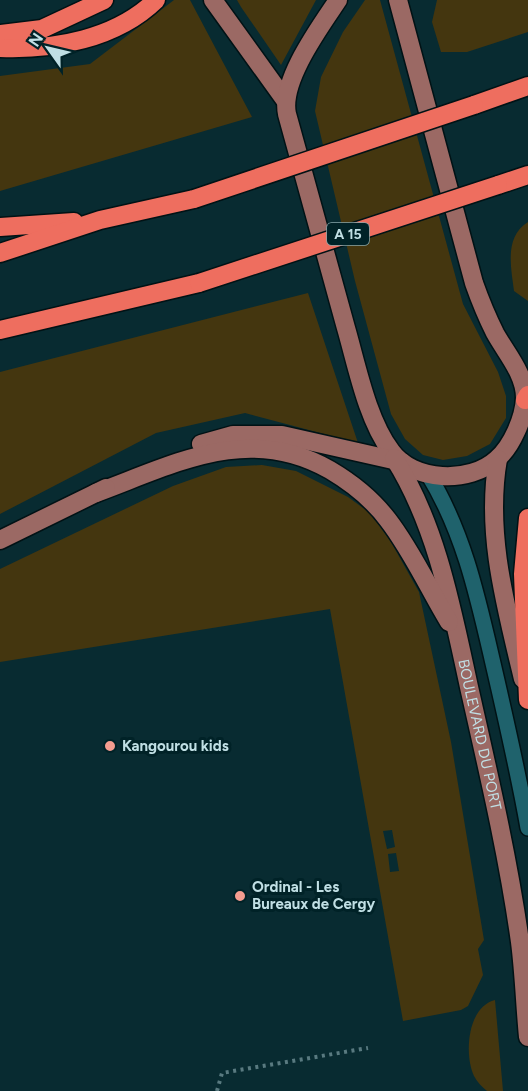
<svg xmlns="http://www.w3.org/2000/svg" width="528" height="1091" viewBox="0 0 528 1091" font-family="Figtree,sans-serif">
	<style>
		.green { fill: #44360f; fill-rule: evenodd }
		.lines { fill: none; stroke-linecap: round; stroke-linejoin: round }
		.lane-casing { stroke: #011215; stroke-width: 18 }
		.primary-casing { stroke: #011215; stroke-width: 21 }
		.highway-casing { stroke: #011215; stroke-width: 21 }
		.path { stroke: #597a80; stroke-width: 4; stroke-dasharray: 3 4.5; stroke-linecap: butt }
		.lane { stroke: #1f626c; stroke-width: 15 }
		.primary { stroke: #9b6964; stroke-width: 18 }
		.highway { stroke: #ee6e5f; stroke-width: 18 }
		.highway-bridge-casing { stroke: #011215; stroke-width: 21; stroke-linecap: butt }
		.highway-bridge { stroke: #ee6e5f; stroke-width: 18 }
		.poi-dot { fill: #f59d90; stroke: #002227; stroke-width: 2 }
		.labels { text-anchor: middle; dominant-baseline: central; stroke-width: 6; stroke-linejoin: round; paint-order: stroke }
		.shield { fill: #002227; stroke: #86a6ab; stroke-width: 1.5 }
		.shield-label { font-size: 14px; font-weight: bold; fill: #c0dfe4 }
		.street-label { font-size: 15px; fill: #c0dfe4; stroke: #002227 }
		.poi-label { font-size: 15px; font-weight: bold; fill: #c0dfe4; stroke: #002227; text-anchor: start }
	</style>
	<rect width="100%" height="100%" fill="#082b31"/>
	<g class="green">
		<polygon points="174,0 190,0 252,117 0,191 0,76 90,64"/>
		<polygon points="237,0 316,0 281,65 241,7"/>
		<polygon points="365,0 380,0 463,304 498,372 506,396 506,418 490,444 467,456 443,460 423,455 405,439 391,414 355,281 315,111 321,77 343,32"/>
		<polygon points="437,0 528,0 528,32 467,52 441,52 432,22"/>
		<path d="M528,222v79l-14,-10c-3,-24 -10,-54 14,-69z"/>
		<polygon points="308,293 358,443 245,413 156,433 0,514 0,372"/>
		<path d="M262,465l34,6 52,26 22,16 21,29 28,50 32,150 33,198 -6,9 5,26 -15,31 -7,4 -58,11 -73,-412 -330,53v-93l173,-83 53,-19zM392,830l3,17 -8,2 -4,-18zM396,853l3,18 -9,1 -2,-18z"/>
		<path d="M495,1000l8,91h-16c-5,-4 -10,-9 -13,-15 -10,-21 -7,-69 21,-76z"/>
	</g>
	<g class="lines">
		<g class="lane-casing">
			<path id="lane" d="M428,474c35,57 49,120 64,185 13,56 26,112 36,169"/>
		</g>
		<g class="primary-casing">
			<g id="primary">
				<polyline points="213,0 285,100"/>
				<path d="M338,0c-18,27 -58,81 -51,114 20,71 39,143 59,214 11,38 21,91 45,123 22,31 79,33 106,8 15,-13 27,-41 28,-61 0,-24 -19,-45 -30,-65 -8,-16 -15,-33 -21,-50l-76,-283"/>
				<polyline points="201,444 233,435 282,435 402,462"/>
				<path id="s1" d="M394,458c43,68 58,151 75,229 19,84 39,169 51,255 4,31 5,64 8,95"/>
				<path d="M498,459c-13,74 8,148 25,220"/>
				<path d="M96,493c79,-29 152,-70 234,-23 22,13 43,30 58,50 24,31 41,69 61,102"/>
				<polyline points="0,540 106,488"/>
			</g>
		</g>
		<g class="highway-casing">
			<g id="highway">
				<polyline points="0,34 42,29 104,0"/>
				<path d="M0,48c54,2 116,-9 156,-48"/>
				<polyline points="474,105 528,86"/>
				<polyline points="498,185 528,175"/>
				<polyline points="0,227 74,222"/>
				<polyline points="0,253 100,220 194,199"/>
				<polyline points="0,330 199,283"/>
				<polyline points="525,400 528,395"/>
				<polyline points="528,700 523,574 528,518"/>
			</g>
		</g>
		<polyline class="path" points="217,1091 222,1073 368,1048"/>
		<use href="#lane" class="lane"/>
		<use href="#primary" class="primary"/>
		<use href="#highway" class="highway"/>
		<g class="highway-bridge-casing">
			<g id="highway-bridge">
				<polyline points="194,199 474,105"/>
				<polyline points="199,283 498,185"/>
			</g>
		</g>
		<use href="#highway-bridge" class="highway-bridge"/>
	</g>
	<g class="poi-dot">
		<circle cx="110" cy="746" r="6"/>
		<circle cx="240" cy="896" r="6"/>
	</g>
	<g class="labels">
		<rect class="shield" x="327" y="223" width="42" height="22" rx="4.5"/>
		<g class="shield-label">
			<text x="348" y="234">A 15</text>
		</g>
		<g class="street-label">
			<text stroke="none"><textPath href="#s1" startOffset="291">BOULEVARD DU PORT</textPath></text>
		</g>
		<g class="poi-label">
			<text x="122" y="746">Kangourou kids</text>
			<text x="252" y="887">Ordinal - Les<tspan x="252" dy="17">Bureaux de Cergy</tspan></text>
		</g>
	</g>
	<g transform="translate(48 48) rotate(304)" stroke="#002227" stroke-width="4.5" paint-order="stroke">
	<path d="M0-4.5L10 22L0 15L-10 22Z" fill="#c0dfe4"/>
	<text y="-9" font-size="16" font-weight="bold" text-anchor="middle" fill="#c0dfe4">N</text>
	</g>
</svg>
